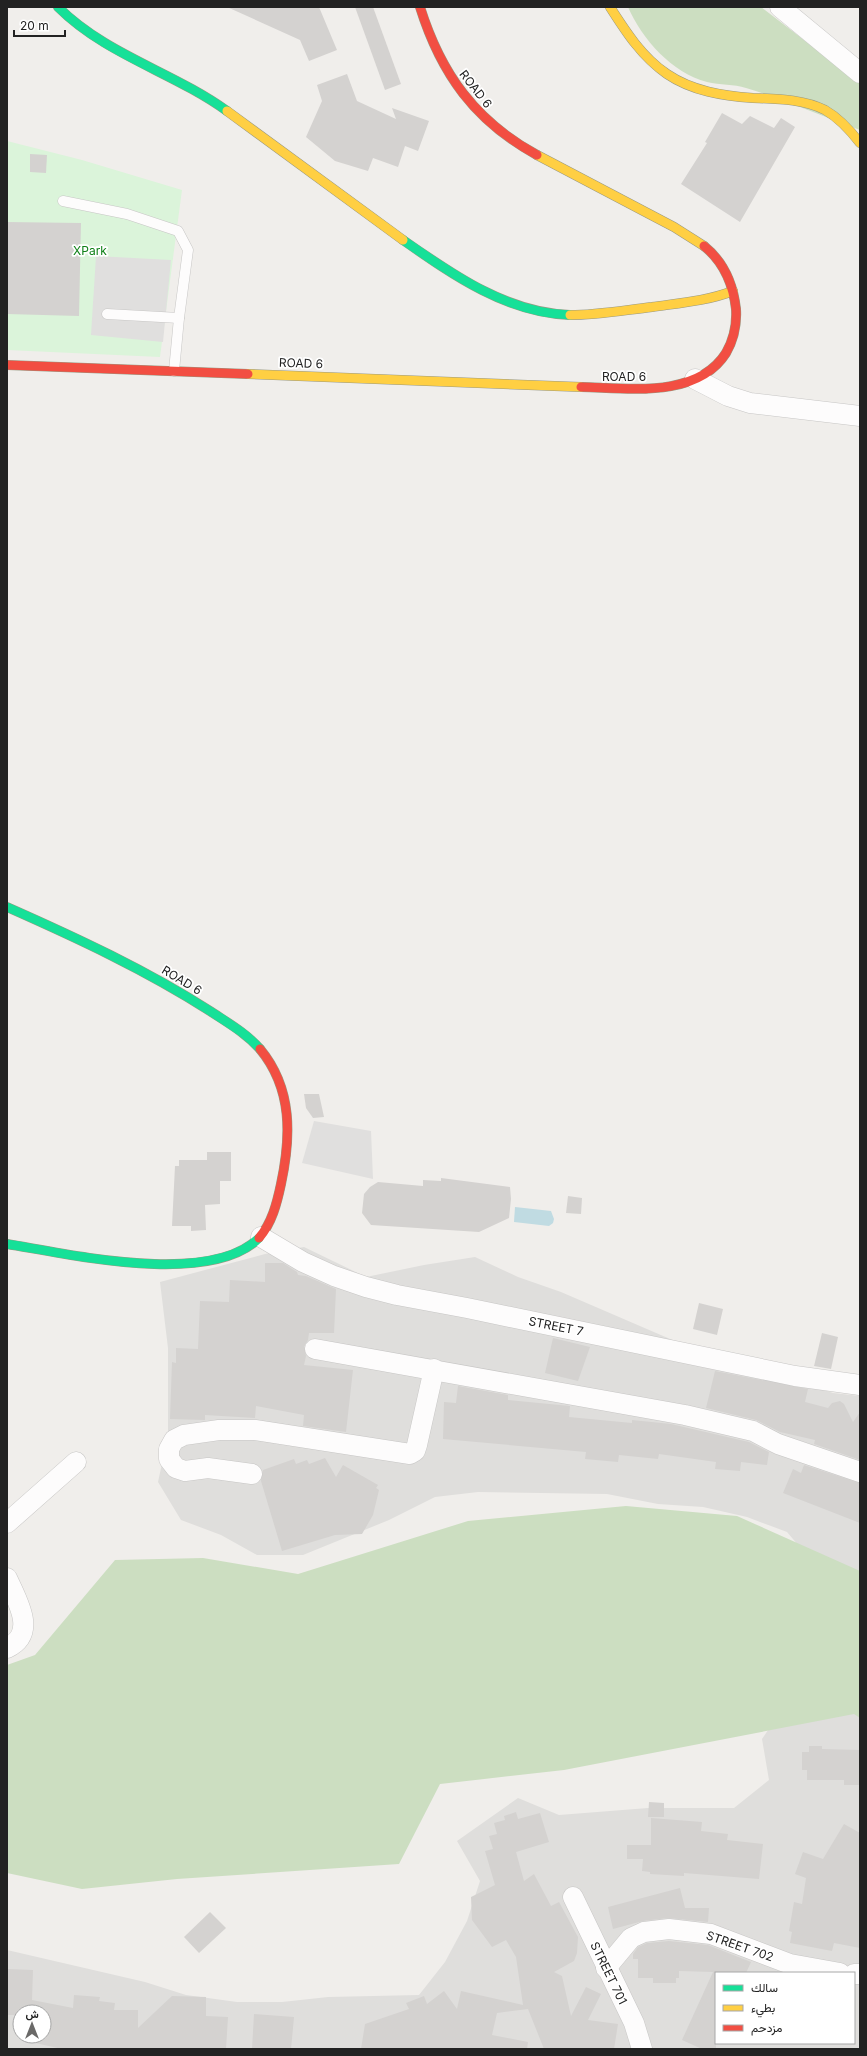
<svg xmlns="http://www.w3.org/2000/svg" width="867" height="2056" viewBox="0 0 867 2056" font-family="Inter,Vazirmatn,sans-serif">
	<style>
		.residential { fill: #dfdedc; fill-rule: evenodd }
		.forest { fill: #ccdec1 }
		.park { fill: #dbf4da }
		.parking { fill: #e0dfde }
		.water { fill: #c0dbe2 }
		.building { fill: #d4d2d0 }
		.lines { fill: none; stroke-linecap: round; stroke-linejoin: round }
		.lane-casing { stroke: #c7c6c5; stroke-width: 11 }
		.street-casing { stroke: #c7c6c5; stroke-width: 21 }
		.fast-casing { stroke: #999982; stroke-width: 10 }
		.slow-casing { stroke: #999982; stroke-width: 10 }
		.jam-casing { stroke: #999982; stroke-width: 10 }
		.lane { stroke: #fdfcfc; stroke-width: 10 }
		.street { stroke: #fdfcfc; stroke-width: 20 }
		.fast { stroke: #16e098; stroke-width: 9 }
		.slow { stroke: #ffcf43; stroke-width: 9 }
		.jam { stroke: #f24e42; stroke-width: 9 }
		.labels { text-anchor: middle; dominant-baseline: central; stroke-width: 3.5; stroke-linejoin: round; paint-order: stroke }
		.street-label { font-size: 12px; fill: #222; stroke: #fff }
		.park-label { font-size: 12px; fill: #0f8017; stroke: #fff }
	</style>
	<rect width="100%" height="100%" fill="#f0eeeb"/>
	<g class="residential">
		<polygon points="304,1247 366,1277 424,1265 475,1257 518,1277 561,1292 691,1348 833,1393 860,1396 860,1587 815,1565 787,1532 747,1517 703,1507 658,1504 607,1494 478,1492 435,1497 389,1520 303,1555 257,1555 221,1535 181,1520 158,1482 168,1436 168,1348 160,1282 265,1254"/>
		<path d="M787,1702h51l22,14v333h-853v-99l138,32 41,13 51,7h45l46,-5 91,-2 26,-33 22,-41 13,-40 -23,-40 61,-43 41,17 89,-7h86l35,-28 -7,-41zM716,1973h138v70h-138zM20,2012h24v24h-24z"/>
	</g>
	<g class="forest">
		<path d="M628,7h133l99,76v47c-38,-14 -75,-30 -114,-42 -12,-4 -26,-3 -39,-6 -35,-9 -65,-43 -79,-75z"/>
		<polygon points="626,1506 737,1516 860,1571 860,1718 854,1714 564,1770 440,1784 399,1864 177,1879 82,1889 7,1873 7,1665 35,1655 115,1560 203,1558 298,1574 468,1521"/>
	</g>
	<polygon class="park" points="7,141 82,160 182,190 160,357 7,350"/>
	<g class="parking">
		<polygon points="96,256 171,260 163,342 91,335"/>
		<polygon points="314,1121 371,1131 373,1179 302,1163"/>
	</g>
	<polygon class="water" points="515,1207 551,1211 554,1219 553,1223 549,1226 514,1222"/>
	<g class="building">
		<polygon points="227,7 319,7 337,50 309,61 300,40"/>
		<polygon points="355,7 373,7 401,84 385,90"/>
		<polygon points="347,74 357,101 396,119 392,108 429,121 418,151 405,146 398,167 373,158 368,171 335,161 306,137 322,101 317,85"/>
		<polygon points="722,113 742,124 750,116 774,128 781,118 795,127 740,222 681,184 707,143 705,142"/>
		<polygon points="30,154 47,155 46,173 30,172"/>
		<polygon points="7,222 81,223 79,316 7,314"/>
		<polygon points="304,1094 319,1094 324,1117 313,1118 306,1108"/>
		<polygon points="207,1152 231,1152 231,1181 220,1181 220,1204 205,1205 206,1230 191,1231 191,1226 172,1226 175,1166 179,1166 179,1160 207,1160"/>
		<polygon points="441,1178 510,1187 511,1199 509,1218 479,1232 371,1225 362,1213 364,1194 370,1187 378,1182 423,1186 423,1180 441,1181"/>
		<polygon points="568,1196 582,1198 581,1214 566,1213"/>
		<polygon points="265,1263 283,1263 297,1272 298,1275 306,1276 336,1289 334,1333 309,1333 308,1340 304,1347 306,1356 304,1365 353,1370 346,1432 303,1426 304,1415 256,1406 255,1418 205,1415 205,1420 170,1419 172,1362 176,1363 176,1348 198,1349 200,1301 229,1302 230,1280 265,1282"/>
		<polygon points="699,1303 723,1309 717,1335 693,1329"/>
		<polygon points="822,1333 838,1337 831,1369 814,1366"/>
		<polygon points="553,1338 590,1347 578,1381 545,1373"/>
		<polygon points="715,1371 808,1389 805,1402 828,1408 832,1403 840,1401 844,1404 853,1422 860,1412 860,1460 814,1444 815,1440 780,1432 756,1420 706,1408"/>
		<polygon points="458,1386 508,1395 508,1400 570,1406 569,1417 632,1423 632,1420 671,1424 749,1442 769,1452 767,1465 741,1462 740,1471 715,1469 716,1462 659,1454 658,1459 619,1455 618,1462 585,1459 586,1452 443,1439 444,1402 456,1403"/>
		<polygon points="325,1458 336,1477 343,1465 378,1485 376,1488 379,1490 373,1515 362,1534 335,1535 282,1551 261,1481 263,1470 294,1459 296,1464 307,1460 309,1464"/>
		<polygon points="804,1465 860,1483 860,1523 783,1493 793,1469 801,1473"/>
		<polygon points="809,1746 822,1746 822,1749 860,1750 860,1785 844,1785 844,1780 807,1780 807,1770 802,1770 802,1752 809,1752"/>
		<polygon points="649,1802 664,1803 664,1817 648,1817"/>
		<polygon points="516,1812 518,1819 540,1813 549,1842 516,1852 524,1881 534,1874 551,1906 559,1902 578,1937 577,1953 574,1961 554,1972 562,1976 571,2016 586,1987 601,1994 588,2020 618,2024 614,2049 544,2049 528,2009 497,2013 492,2035 528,2042 527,2049 361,2049 365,2024 409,2009 406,2003 424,1996 427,2004 444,1991 457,2009 461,1991 523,2005 516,1957 506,1940 492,1947 472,1920 471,1897 495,1885 485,1851 493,1849 489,1836 497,1834 494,1823 505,1820 504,1816"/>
		<polygon points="651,1818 702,1822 701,1831 728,1834 727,1840 763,1844 759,1879 684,1873 684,1876 650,1874 650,1872 642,1871 643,1859 627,1859 627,1845 651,1845"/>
		<polygon points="844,1824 860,1833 860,1948 834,1943 832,1951 790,1943 792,1932 789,1931 794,1902 802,1904 806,1878 795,1874 803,1852 823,1859"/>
		<polygon points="680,1888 685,1908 709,1908 708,1922 668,1918 643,1921 613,1929 608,1907"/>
		<polygon points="210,1912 226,1928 199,1953 184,1937"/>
		<polygon points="669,1941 708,1945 751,1962 746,1973 716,1973 716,2049 702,2049 682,2040 713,1972 679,1971 679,1978 676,1978 676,1983 653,1983 653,1978 638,1978 638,1959 633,1959 633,1954 638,1947 647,1943"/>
		<polygon points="8,1969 33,1970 32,2000 73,2008 74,1995 100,1997 99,2001 115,2003 114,2010 138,2010 138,2028 172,1996 206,1997 206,2016 228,2017 226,2049 62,2049 22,2040 23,2036 44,2036 44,2012 20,2012 20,2015 7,2015"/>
		<polygon points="254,2014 294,2017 291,2049 252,2049"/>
	</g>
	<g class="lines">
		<g class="lane-casing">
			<g id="lane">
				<polyline points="63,201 127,214 178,231 188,250 179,318 174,371"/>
				<polyline points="107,314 179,318"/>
			</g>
		</g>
		<g class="street-casing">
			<g id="street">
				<polyline points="780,7 860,73"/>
				<polyline points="695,379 728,396 750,403 860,416"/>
				<polyline points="261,1237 303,1262 334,1276 366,1287 397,1295 467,1308 795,1376 860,1385"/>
				<polyline points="315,1349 685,1415 753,1431 778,1444 860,1472"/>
				<polyline points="252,1474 208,1468 185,1471 176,1468 169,1459 169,1449 174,1440 184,1435 219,1430 255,1430 410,1454 415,1451 417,1445 434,1369"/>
				<polyline points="7,1523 76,1462"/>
				<path d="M7,1578c10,23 31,55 0,70"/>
				<polyline points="573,1897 634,2023 642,2049"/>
				<polyline points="606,1968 631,1938 644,1932 669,1929 711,1934 790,1964 840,1973"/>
				<polyline points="854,1974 860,1974"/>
			</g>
		</g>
		<g class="fast-casing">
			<g id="fast">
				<path d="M58,7c48,48 115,65 169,104"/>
				<path d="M403,240c50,35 104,73 167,75"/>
				<path d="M7,907c70,31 139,63 203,104 18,12 36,22 50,38"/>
				<path d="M7,1244c61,10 203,43 252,-6"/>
			</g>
		</g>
		<g class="slow-casing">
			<g id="slow">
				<path d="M610,7c16,25 32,50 57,67 25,17 56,22 86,24 25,1 50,1 72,12 14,8 25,20 35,33"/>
				<polyline points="227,111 403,240"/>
				<polyline points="537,155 674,227 704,246"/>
				<path d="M570,315c28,0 55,-5 82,-8 28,-4 55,-6 81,-16"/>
				<polyline points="248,374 581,387"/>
			</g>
		</g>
		<g class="jam-casing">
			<g id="jam">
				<path d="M420,7c21,67 55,114 117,148"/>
				<polyline points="7,365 248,374"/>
				<path d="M581,387c46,1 116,12 145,-34 8,-14 11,-28 10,-44 -3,-26 -12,-47 -32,-63"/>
				<path d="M259,1238c13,-15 18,-35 22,-54 10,-47 12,-95 -21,-135"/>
			</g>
		</g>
		<use href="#lane" class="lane"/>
		<use href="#street" class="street"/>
		<use href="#fast" class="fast"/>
		<use href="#slow" class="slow"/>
		<use href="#jam" class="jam"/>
	</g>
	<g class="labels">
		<g class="street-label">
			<text transform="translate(476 89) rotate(52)">ROAD 6</text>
			<text transform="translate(301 363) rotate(2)">ROAD 6</text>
			<text x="624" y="376">ROAD 6</text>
			<text transform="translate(182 980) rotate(31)">ROAD 6</text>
			<text transform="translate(556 1326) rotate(11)">STREET 7</text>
			<text transform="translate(740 1946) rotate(19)">STREET 702</text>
			<text transform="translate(609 1973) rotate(64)">STREET 701</text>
		</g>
		<g class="park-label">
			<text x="90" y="250">XPark</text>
		</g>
	</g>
	<rect width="867" height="2056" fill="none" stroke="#222222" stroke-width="16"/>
	<rect x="715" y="1972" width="140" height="72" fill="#ffffff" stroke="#a7a7a7"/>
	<rect x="723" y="1985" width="20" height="6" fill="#16e098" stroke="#a7a7a7"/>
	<text x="751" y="1992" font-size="12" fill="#222222">سالك</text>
	<rect x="723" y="2005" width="20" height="6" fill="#ffcf43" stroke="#a7a7a7"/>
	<text x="751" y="2012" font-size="12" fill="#222222">بطيء</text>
	<rect x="723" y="2025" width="20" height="6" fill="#f24e42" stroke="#a7a7a7"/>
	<text x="751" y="2032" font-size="12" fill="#222222">مزدحم</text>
	<g transform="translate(32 2024)"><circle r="19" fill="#ffffff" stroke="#a7a7a7"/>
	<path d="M0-3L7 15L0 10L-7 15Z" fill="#6a6968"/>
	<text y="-6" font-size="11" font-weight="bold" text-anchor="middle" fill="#222222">ش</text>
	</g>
	<path d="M14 30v6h51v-6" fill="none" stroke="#222222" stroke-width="2"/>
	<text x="20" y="30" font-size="12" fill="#222222" stroke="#ffffff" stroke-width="3" paint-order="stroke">20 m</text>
</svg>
